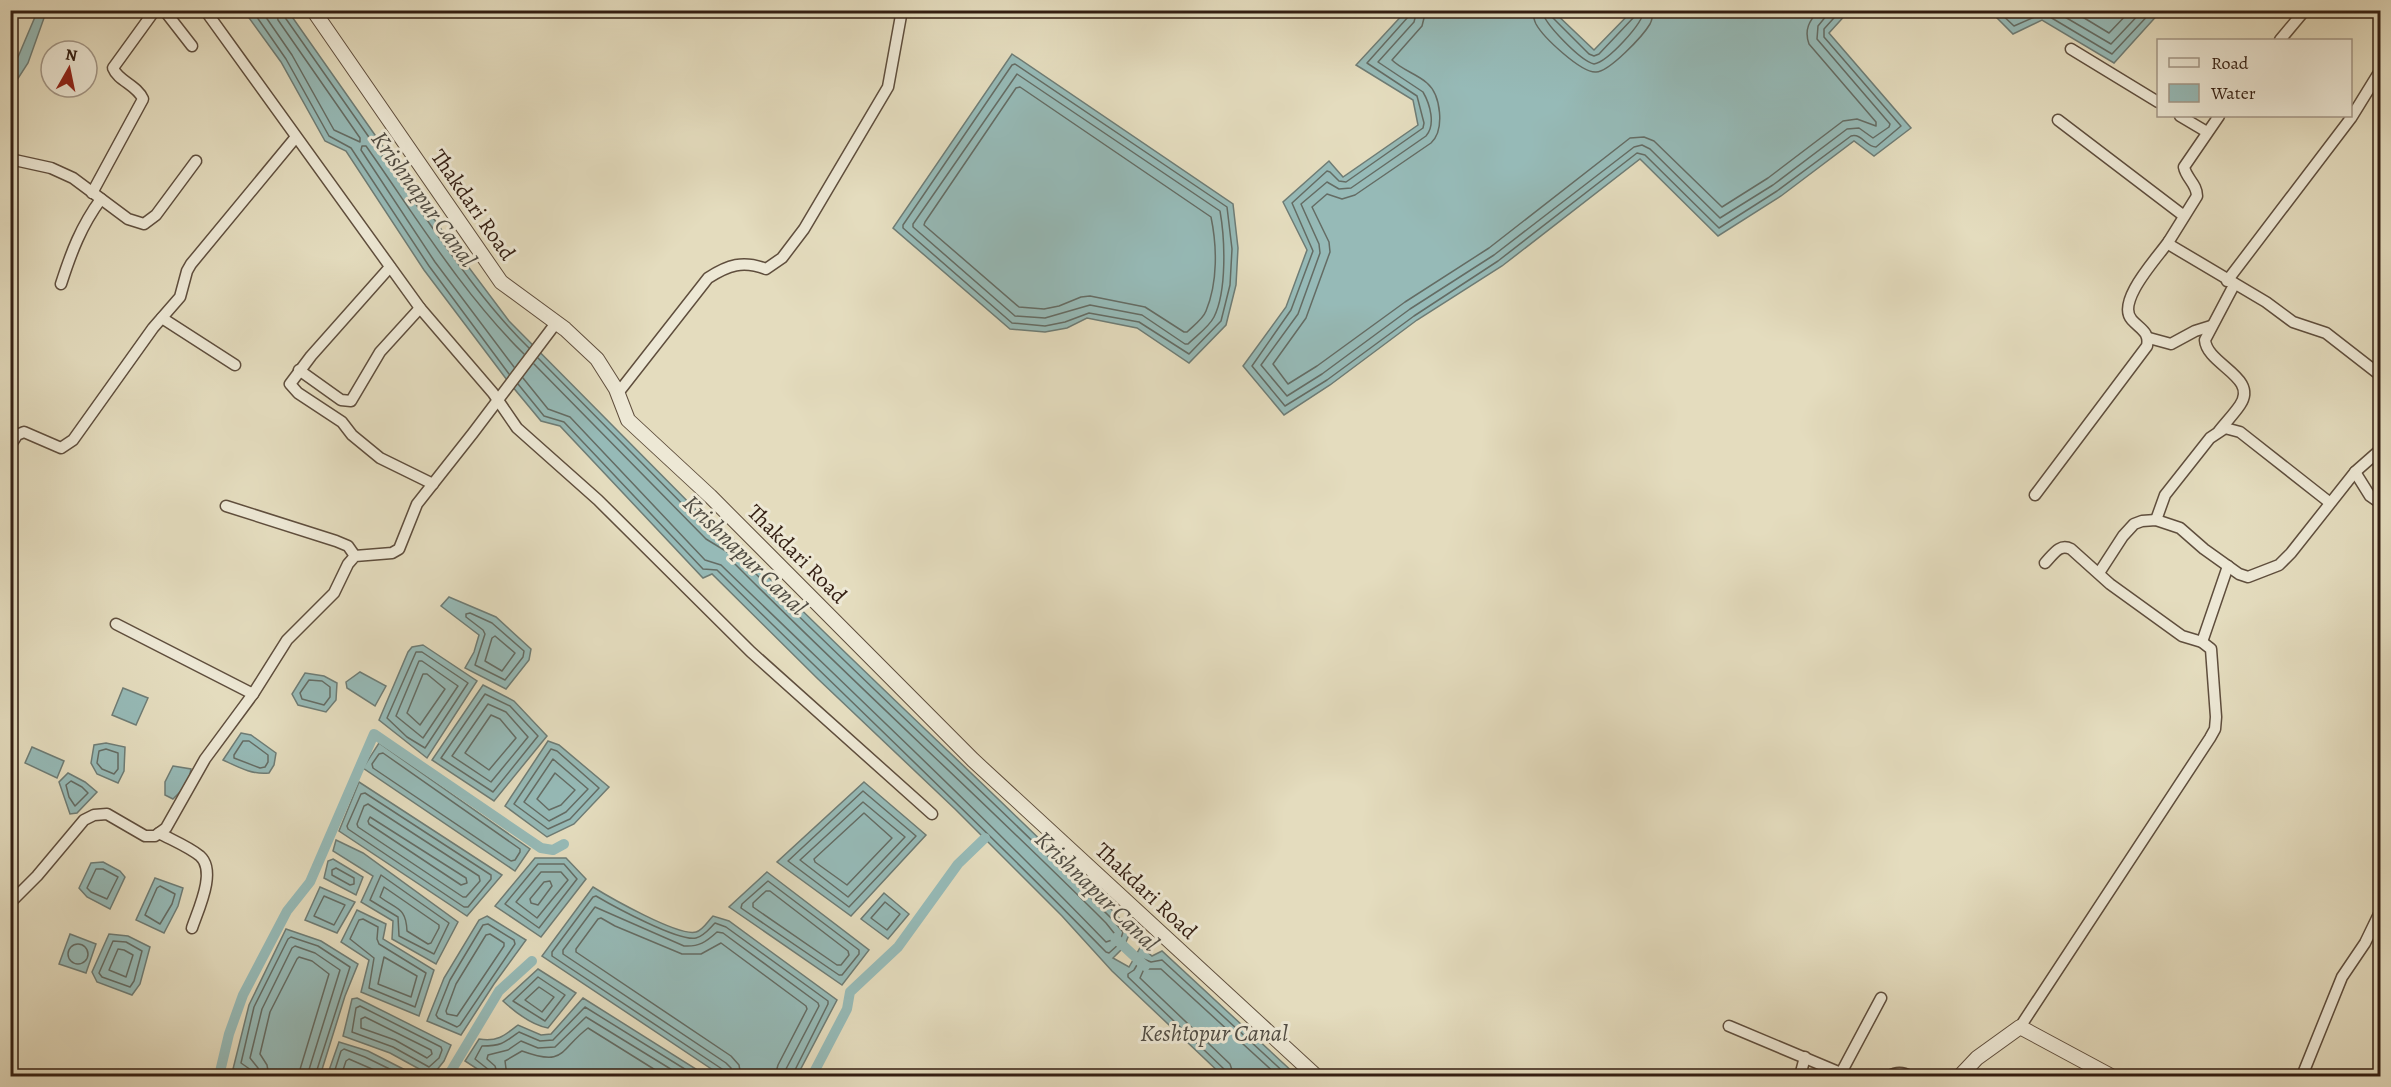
<svg xmlns="http://www.w3.org/2000/svg" width="2391" height="1087" viewBox="0 0 2391 1087" font-family="Alegreya,serif">
	<style>
		.water { fill: #96bab7; stroke: #6e7c75; stroke-width: 1.5 }
		.lines { fill: none; stroke-linecap: round; stroke-linejoin: round }
		.shore { stroke: #646c64; stroke-width: 1.5 }
		.canal { stroke: #96bab7; stroke-width: 10 }
		.minor-casing { stroke: #5f4e3d; stroke-width: 13 }
		.tertiary-casing { stroke: #5f4e3d; stroke-width: 16 }
		.minor { stroke: #ede8d5; stroke-width: 10 }
		.tertiary { stroke: #ede8d5; stroke-width: 14 }
		.labels { text-anchor: middle; dominant-baseline: central; stroke-width: 6; stroke-linejoin: round; paint-order: stroke }
		.street-label { font-size: 22px; fill: #331e12; stroke: #ede8d5 }
		.water-label { font-size: 24px; font-style: italic; fill: #514d44; stroke: #ede8d5 }
	</style>
	<rect width="100%" height="100%" fill="#e4dcbe"/>
	<filter id="stains"><feTurbulence type="fractalNoise" baseFrequency=".00333" numOctaves="4"/><feColorMatrix values="0 0 0 0 .2 0 0 0 0 .09 0 0 0 0 .02 0 0 0 .5 -.17"/></filter>
	<radialGradient id="worn" r=".72"><stop offset=".6" stop-color="#630" stop-opacity="0"/><stop offset="1" stop-color="#630" stop-opacity=".3"/></radialGradient>
	<g class="water">
		<path d="M244,11h44l167,238 54,72 206,208 27,16 1,7c122,123 251,240 373,362l14,18 -6,15 -11,11 16,9 12,-21 11,10 10,-5 135,125h-74l-111,-105 -50,-55 -107,-107 -137,-130 -106,-105 -9,4 -143,-152 -19,-5 -34,-41 -83,-110 -78,-119 -21,-10 -44,-79z"/>
		<polygon points="1406,11 1553,11 1594,50 1632,11 1849,11 1829,33 1911,128 1874,156 1854,141 1781,196 1718,236 1640,159 1502,266 1417,320 1330,385 1284,415 1243,366 1286,307 1307,250 1283,202 1329,161 1343,177 1418,125 1413,100 1356,65"/>
		<polygon points="1990,11 1990,10 2161,11 2114,63 2042,20 2013,34"/>
		<polygon points="39,12 44,18 28,63 15,83 11,106 11,68 18,57 35,17"/>
		<polygon points="1012,54 1233,204 1238,248 1236,285 1226,325 1189,363 1137,328 1087,318 1067,328 1045,332 1010,329 893,228"/>
		<polygon points="449,597 496,617 531,649 529,660 506,689 465,668 474,652 479,635 441,606"/>
		<polygon points="423,645 477,681 427,758 379,720 408,652 412,647"/>
		<polygon points="360,672 386,686 375,706 347,688 346,682"/>
		<polygon points="305,673 324,676 337,683 336,700 326,712 298,705 292,694"/>
		<polygon points="483,685 514,701 547,736 494,801 432,760"/>
		<polygon points="123,688 148,698 136,725 112,715"/>
		<path d="M241,733l10,2 25,18 -2,12 -5,8c-17,2 -31,-6 -46,-13z"/>
		<polygon points="548,741 559,745 609,787 574,824 547,837 505,806"/>
		<polygon points="106,743 125,747 124,771 118,783 97,774 91,763 94,745"/>
		<polygon points="379,743 530,849 515,871 363,768"/>
		<polygon points="32,747 64,761 57,778 25,763"/>
		<path d="M173,766l18,3c-1,13 -9,22 -18,30l-8,-4v-13z"/>
		<polygon points="68,773 85,782 97,792 77,813 70,814 59,782"/>
		<polygon points="359,782 502,875 467,916 339,831"/>
		<polygon points="864,782 926,835 851,916 777,862"/>
		<polygon points="336,840 363,853 458,922 436,964 392,939 393,921 361,902 373,876 333,851"/>
		<polygon points="535,858 566,858 586,879 541,937 495,906"/>
		<polygon points="333,859 363,877 356,895 324,878 328,861"/>
		<polygon points="103,862 120,871 125,877 110,909 87,897 79,888 91,863"/>
		<polygon points="767,872 869,950 842,985 729,907"/>
		<polygon points="155,878 183,888 178,906 164,933 136,920"/>
		<polygon points="320,887 355,902 337,933 305,920"/>
		<path d="M593,887c16,10 86,50 103,45 7,-2 12,-11 17,-16l16,5 108,79 -40,76h-75l-180,-120z"/>
		<polygon points="884,893 909,914 888,939 861,919"/>
		<polygon points="357,910 386,924 383,939 434,970 419,1016 361,992 369,960 341,942"/>
		<polygon points="487,916 526,940 494,984 461,1035 427,1021 444,978 479,920"/>
		<polygon points="286,929 321,941 358,964 345,996 320,1076 255,1076 233,1069 249,1005"/>
		<polygon points="70,934 96,944 86,973 59,964"/>
		<polygon points="109,934 128,936 150,947 140,984 132,995 97,982 92,972"/>
		<path d="M538,969l38,24 -28,35c-17,-3 -33,-16 -45,-27z"/>
		<polygon points="357,998 451,1045 444,1061 432,1076 390,1053 343,1036 352,999"/>
		<path d="M583,998l124,78h-219l-23,-15 14,-22c18,3 25,-3 39,-14l23,10 10,-1z"/>
		<polygon points="339,1042 368,1051 417,1076 327,1076"/>
	</g>
	<g class="lines">
		<g class="shore">
			<polyline points="252,10 286,59 329,136 351,148 429,266 509,374"/>
			<polyline points="261,10 292,55 334,130 360,142 360,138 278,20 276,10"/>
			<path d="M284,10v6c43,62 86,123 129,184 36,51 71,104 116,148"/>
			<path d="M1410,10l-2,7 -41,46 50,33 7,27 -1,5 -77,54 -7,-1 -9,-9 -3,-1 -35,32 21,48 -22,59 -39,56 33,40 42,-26 87,-64 84,-55 139,-108 8,2 74,73 58,-37 74,-55c11,-3 15,11 25,11l25,-21 -77,-89v-8l17,-19"/>
			<path d="M1417,10l-3,12 -36,40 45,30c7,12 13,33 3,44l-75,52 -12,1 -12,-7 -26,22 18,40 1,9 -22,61 -37,51 26,31 35,-22 88,-65 84,-54 140,-108 8,-2 8,4 70,69 53,-33 74,-56 12,-1 14,10 16,-11 1,-3 -73,-85 1,-13 13,-16"/>
			<path d="M1426,10l-4,16 -30,34c10,10 25,14 35,23 14,12 18,47 4,60l-76,52 -13,4 -15,-5 -15,13 17,35 1,10 -24,66 -33,46 15,20 29,-18 88,-64 84,-54 141,-110 14,-1 10,4 68,66 46,-29 75,-57 14,-2 19,7v-4l-67,-78c-5,-14 0,-23 10,-34"/>
			<path d="M1533,10c0,5 1,10 3,14 7,13 45,49 60,48 13,0 47,-36 54,-48 2,-4 3,-9 3,-14"/>
			<path d="M1542,10c1,13 39,51 52,54 13,-2 49,-40 50,-54"/>
			<polyline points="1550,10 1552,17 1589,54 1594,56 1599,54 1634,17 1636,10"/>
			<polyline points="1997,10 2014,26 2039,15 2045,14 2112,54 2153,10"/>
			<polyline points="2053,10 2111,44 2143,10"/>
			<polyline points="2071,10 2109,33 2131,10"/>
			<polygon points="1015,64 1227,207 1232,249 1230,285 1221,321 1189,354 1139,322 1089,313 1065,322 1045,326 1012,323 903,228 903,225 1012,65"/>
			<path d="M1017,74l203,137c5,28 7,80 -6,106 -5,10 -18,19 -26,27h-3l-43,-29 -52,-10 -45,13 -30,-2 -102,-89v-3z"/>
			<path d="M1020,87l191,130c6,29 7,65 -5,94 -3,8 -13,15 -19,21h-3l-39,-25 -55,-11 -9,1 -22,9 -15,3 -25,-2 -95,-82 1,-3 91,-134z"/>
			<path d="M514,367l-79,-105 -74,-112 1,-4h4c50,71 97,148 158,208"/>
			<path d="M523,378l25,31 22,8 135,143 16,5c129,125 260,248 385,377l6,-2 2,-7 -8,-10c-122,-122 -251,-238 -373,-361l-4,-9 -23,-14 -172,-175"/>
			<path d="M518,384l26,32 20,6 139,147 14,1c129,128 262,252 389,382l3,1 10,-9 4,-12 -12,-14c-122,-122 -250,-238 -372,-361l-3,-9 -25,-15 -173,-175"/>
			<polygon points="470,613 492,623 524,651 523,657 505,680 475,665 485,634 483,630 466,617 466,614"/>
			<polygon points="495,636 515,653 502,671 485,661 492,638"/>
			<polygon points="416,652 422,652 468,683 425,748 407,737 387,718"/>
			<polygon points="419,661 422,661 458,686 423,738 396,716"/>
			<polygon points="423,674 427,674 445,689 420,725 407,713"/>
			<polygon points="309,680 322,681 330,687 330,697 324,705 302,699 300,693"/>
			<polygon points="485,694 510,706 538,736 493,792 441,758"/>
			<polygon points="488,704 506,712 528,737 491,782 452,756"/>
			<polygon points="491,715 500,719 516,738 489,770 465,753"/>
			<polygon points="243,741 249,741 268,755 268,762 265,767 260,768 234,758 234,755"/>
			<polygon points="106,749 118,753 118,769 114,774 102,769 97,763 99,751"/>
			<polygon points="551,749 557,751 599,788 570,819 548,829 514,804"/>
			<polygon points="383,753 520,849 520,852 515,860 511,861 373,768 372,764 379,754"/>
			<polygon points="553,759 588,789 566,812 549,821 524,802"/>
			<polygon points="555,773 575,790 561,805 549,810 537,799"/>
			<polygon points="71,781 82,787 88,793 75,806 69,797 66,785"/>
			<polygon points="863,791 916,836 849,907 788,861"/>
			<polygon points="365,793 491,875 491,879 468,907 464,907 348,829 347,826 361,794"/>
			<polygon points="863,802 905,837 848,897 800,860"/>
			<polygon points="368,804 479,876 480,881 466,897 463,897 358,827 357,824 364,806"/>
			<polygon points="864,813 892,838 847,885 815,862 814,859"/>
			<polygon points="370,817 466,878 467,883 461,885 369,824 368,821"/>
			<polygon points="538,864 564,864 577,879 539,928 505,904"/>
			<polygon points="336,868 354,878 354,884 350,885 332,875 332,870"/>
			<polygon points="96,869 103,869 118,877 107,899 91,892 87,888"/>
			<polygon points="541,872 561,872 568,880 537,918 516,902"/>
			<polygon points="381,875 449,923 434,954 399,936 398,917 370,900"/>
			<polygon points="550,881 552,886 538,905 531,903 530,899 544,882"/>
			<polygon points="768,881 859,950 859,954 842,975 839,975 741,908 742,904"/>
			<polygon points="160,886 175,894 172,904 160,924 145,915 157,888"/>
			<path d="M384,887l55,38v3l-8,15 -3,1 -21,-13c-1,-24 -10,-21 -27,-34z"/>
			<polygon points="766,891 770,891 848,951 849,955 841,965 837,965 753,907 753,903"/>
			<polygon points="324,896 345,905 334,925 314,916"/>
			<polygon points="885,902 900,914 887,930 871,918"/>
			<polygon points="363,919 378,927 377,939 379,944 426,973 415,1007 369,988 374,958 350,939 359,920"/>
			<polygon points="488,924 514,940 515,944 460,1025 457,1027 438,1018 436,1015 450,980 483,925"/>
			<polygon points="490,934 504,943 504,946 457,1016 447,1014 446,1011 456,984 486,935"/>
			<polygon points="113,941 126,942 142,951 134,981 130,987 102,977 99,973"/>
			<circle cx="78" cy="954" r="10"/>
			<polygon points="118,949 124,950 133,955 126,977 109,970"/>
			<polygon points="384,957 417,976 411,997 378,984"/>
			<polygon points="538,977 565,995 545,1021 513,1001"/>
			<polygon points="539,987 554,997 542,1012 525,1000"/>
			<polygon points="360,1006 441,1047 442,1050 439,1058 429,1067 393,1047 352,1032 356,1008"/>
			<polygon points="365,1017 431,1050 432,1054 427,1058 395,1040 361,1028 361,1019"/>
			<polyline points="253,1076 251,1070 241,1063 254,1007 288,939 291,937 318,946 350,967 315,1076"/>
			<polyline points="260,1076 258,1068 250,1058 262,1009 292,948 295,946 315,953 340,970 307,1076"/>
			<polyline points="269,1076 267,1065 260,1054 270,1012 297,959 299,957 312,961 329,974 298,1076"/>
			<polyline points="333,1076 341,1051 344,1049 365,1057 404,1076"/>
			<polyline points="341,1076 346,1061 349,1059 388,1076"/>
			<path d="M490,1076l-1,-6 -14,-11 7,-13c19,0 22,-3 37,-14l21,9 13,-1 32,-33 111,69"/>
			<polyline points="498,1076 495,1066 487,1059 488,1055 508,1050 521,1041 538,1048 555,1047 586,1017 682,1076"/>
			<path d="M507,1076l-2,-15 17,-10c44,16 37,-1 66,-23l77,48"/>
			<path d="M725,1076l-3,-7 -170,-113v-4l41,-55 3,-1c17,10 83,46 100,42 8,-2 13,-9 19,-15l11,4 102,74v3l-36,72"/>
			<path d="M732,1076l-1,-8 -5,-5 -163,-109v-4l32,-43 89,39c15,1 22,-4 33,-14l6,1 95,70 1,3 -33,63 -2,7"/>
			<polyline points="741,1076 739,1065 731,1056 576,952 576,949 598,919 601,918 615,926 682,954 701,954 721,943 806,1006 807,1009 778,1065 775,1076"/>
			<polyline points="1227,1076 1225,1070 1128,977 1128,974 1134,970 1141,958 1151,962 1162,960 1288,1076"/>
			<polyline points="1234,1076 1230,1064 1140,978 1144,969 1161,969 1278,1076"/>
		</g>
		<g class="canal">
			<polyline points="1115,938 1145,966"/>
			<polyline points="219,1076 229,1034 243,995 287,911 310,882 374,734 541,848 553,850 564,844"/>
			<polyline points="448,1076 499,991 532,961"/>
			<polyline points="812,1076 847,1009 850,992 898,947 958,864 985,838"/>
		</g>
		<g class="minor-casing">
			<g id="minor">
				<polyline points="164,10 192,46"/>
				<polyline points="205,10 420,308 493,393 517,428 598,500 751,652 932,814"/>
				<polyline points="2280,40 2305,10"/>
				<polyline points="2071,49 2158,102"/>
				<polyline points="2180,116 2207,132"/>
				<path d="M2219,116l-35,51c2,11 13,17 13,29l-28,45 1,4 96,57 27,20 33,11 54,42"/>
				<polyline points="2058,120 2184,216"/>
				<polyline points="10,159 51,168 73,178 128,219 144,224 156,215 196,161"/>
				<path d="M92,193l51,-94c-6,-14 -25,-18 -30,-31l42,-58"/>
				<polyline points="390,267 311,356 290,384 298,393 342,422 352,435 380,458 433,484"/>
				<polyline points="2227,281 2351,118 2380,71"/>
				<path d="M61,284c10,-31 20,-58 40,-85"/>
				<polyline points="162,318 235,365"/>
				<polyline points="2149,338 2171,344 2195,331 2211,326"/>
				<polyline points="299,370 341,400 351,401 380,352 420,308"/>
				<path d="M618,393l90,-115c20,-13 35,-18 58,-9l16,-11 22,-29 84,-142 14,-77"/>
				<path d="M2219,431c7,-9 15,-17 21,-26 19,-28 -33,-40 -35,-65l29,-55"/>
				<polyline points="10,446 17,435 24,432 61,448 73,440 153,328 180,297 187,271 191,264 296,137"/>
				<polyline points="2355,472 2370,496 2380,503"/>
				<path d="M2035,495l112,-149c3,-14 -7,-17 -15,-26 -17,-18 26,-63 37,-79"/>
				<polyline points="226,506 336,541 348,546 355,556"/>
				<polyline points="2156,520 2165,495 2210,438 2225,428 2240,432 2329,502"/>
				<polyline points="2099,573 2123,536 2134,524 2142,521 2156,520 2180,528 2204,549 2239,574 2248,577 2279,565 2291,553 2355,472 2380,450"/>
				<polyline points="116,624 253,694"/>
				<polyline points="2202,642 2228,566"/>
				<path d="M159,833c13,7 30,14 41,23 17,15 -2,54 -8,72"/>
				<polyline points="10,903 37,876 84,820 94,815 107,814 145,836 155,836 166,828 205,759 253,694 287,640 334,593 348,564 355,556 392,553 399,549 417,504 473,433 556,323"/>
				<polyline points="1729,1026 1848,1076"/>
				<path d="M2020,1027l190,-289 5,-9 1,-12 -5,-68 -9,-7 -20,-6 -72,-52 -39,-35c-12,-6 -18,6 -26,14"/>
				<polyline points="1841,1073 1881,998"/>
				<polyline points="1800,1076 1805,1057"/>
				<path d="M1889,1076c7,-4 14,-4 21,0"/>
				<polyline points="2302,1076 2342,977 2365,943 2380,912"/>
			</g>
		</g>
		<g class="tertiary-casing">
			<g id="tertiary">
				<polyline points="313,10 501,282 565,329 597,359 616,389 628,420 710,496 973,760 1316,1076"/>
				<polyline points="1960,1076 1977,1058 2020,1027 2111,1076"/>
			</g>
		</g>
		<use href="#minor" class="minor"/>
		<use href="#tertiary" class="tertiary"/>
	</g>
	<g class="labels">
		<g class="street-label">
			<text transform="translate(473 205) rotate(55)">Thakdari Road</text>
			<text transform="translate(797 554) rotate(45)">Thakdari Road</text>
			<text transform="translate(1146 891) rotate(43)">Thakdari Road</text>
		</g>
		<g class="water-label">
			<text transform="translate(424 199) rotate(54)">Krishnapur Canal</text>
			<text transform="translate(745 555) rotate(44)">Krishnapur Canal</text>
			<text transform="translate(1097 891) rotate(44)">Krishnapur Canal</text>
			<text x="1214" y="1033">Keshtopur Canal</text>
		</g>
	</g>
	<rect width="2391" height="1087" fill="none" stroke="#e4dcbe" stroke-width="36"/>
	<rect x="12" y="12" width="2367" height="1063" fill="none" stroke="#331e12" stroke-width="3"/>
	<rect x="18" y="18" width="2355" height="1051" fill="none" stroke="#331e12" stroke-width="1.5"/>
	<rect x="2157" y="39" width="195" height="78" fill="#ede8d5" stroke="#a39787" stroke-width="1.5"/>
	<rect x="2169" y="58" width="30" height="9" fill="#ede8d5" stroke="#a39787" stroke-width="1.5"/>
	<text x="2211" y="69" font-size="18" fill="#331e12">Road</text>
	<rect x="2169" y="84" width="30" height="18" fill="#96bab7" stroke="#a39787" stroke-width="1.5"/>
	<text x="2211" y="99" font-size="18" fill="#331e12">Water</text>
	<g transform="translate(69 69) rotate(9)"><circle r="28" fill="#ede8d5" stroke="#a39787" stroke-width="1.5"/>
	<path d="M0-4.5L10 22L0 15L-10 22Z" fill="#8f2418"/>
	<text y="-9" font-size="16" font-weight="bold" text-anchor="middle" fill="#331e12">N</text>
	</g>
	<rect width="100%" height="100%" filter="url(#stains)"/>
	<rect width="100%" height="100%" fill="url(#worn)"/>
</svg>
